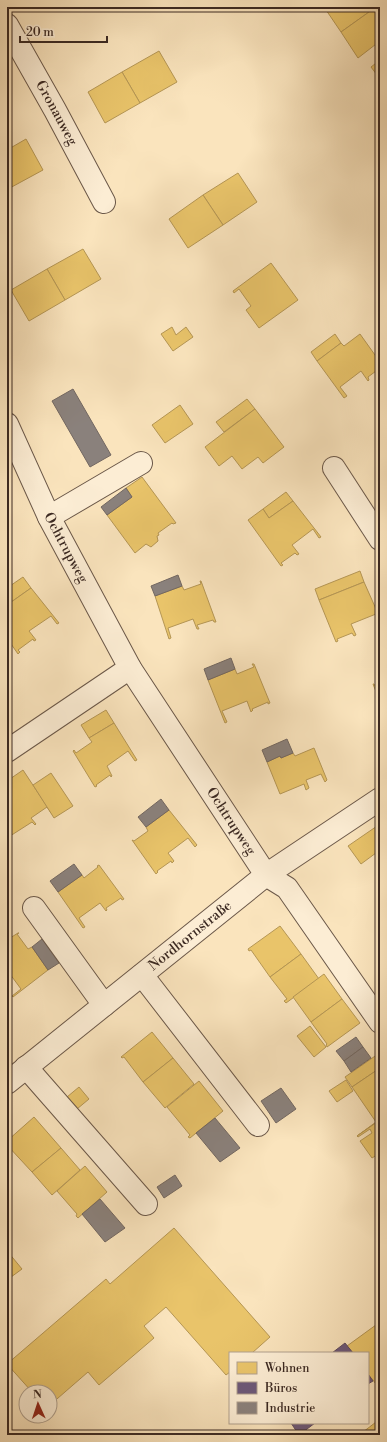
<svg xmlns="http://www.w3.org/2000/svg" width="387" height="1442" viewBox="0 0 387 1442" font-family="'Libre Bodoni',serif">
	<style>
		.homes { fill: #e9c46a; stroke: #b59654 }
		.offices { fill: #6d597a; stroke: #5e4b60 }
		.industry { fill: #8a817c; stroke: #726761 }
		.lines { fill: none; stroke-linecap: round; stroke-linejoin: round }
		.minor-casing { stroke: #6b5849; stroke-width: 24 }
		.minor { stroke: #fcedd4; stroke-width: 22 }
		.labels { text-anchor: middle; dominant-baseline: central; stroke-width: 4; stroke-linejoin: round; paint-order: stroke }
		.street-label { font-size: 14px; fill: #3b2922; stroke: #fcedd4 }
	</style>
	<rect width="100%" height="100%" fill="#fae4bd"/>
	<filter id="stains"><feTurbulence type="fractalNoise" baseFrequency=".005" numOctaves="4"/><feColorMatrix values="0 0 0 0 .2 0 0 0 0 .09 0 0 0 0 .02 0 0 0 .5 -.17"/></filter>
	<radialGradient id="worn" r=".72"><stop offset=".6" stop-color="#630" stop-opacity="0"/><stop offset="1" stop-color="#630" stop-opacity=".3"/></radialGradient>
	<g class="homes">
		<polygon points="324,7 376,7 341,32"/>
		<polygon points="376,7 380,7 380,41 358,58 341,32"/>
		<polygon points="159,51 177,82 140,103 122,72"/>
		<polygon points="380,60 380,79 371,67"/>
		<polygon points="122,72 140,103 105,123 88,92"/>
		<polygon points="380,134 380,142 376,137"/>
		<polygon points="26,139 43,170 8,189 7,187 7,150"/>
		<polygon points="238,173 257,202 223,225 203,195"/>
		<polygon points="203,195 223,225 188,248 169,219"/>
		<polygon points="83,249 101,279 65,300 47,269"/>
		<polygon points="271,263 298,300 259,328 246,310 251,306 239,289 234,293 233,291"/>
		<polygon points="47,269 65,300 29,321 11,290"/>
		<polygon points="172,327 176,335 186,327 193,337 173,351 161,334"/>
		<polygon points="335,334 341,343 317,361 311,352"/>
		<polygon points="360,334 380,362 380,368 368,377 369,380 368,381 361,371 340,387 347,396 344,398 317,361 341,343 344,346"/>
		<polygon points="247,399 255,409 224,432 216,422"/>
		<polygon points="180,405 193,424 165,443 152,425"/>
		<polygon points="255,409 284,447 263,463 258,457 242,469 232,456 219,466 205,447"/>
		<polygon points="142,477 176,523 173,524 172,523 158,533 159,535 157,536 158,541 151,547 146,544 135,553 107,515 132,497 126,488"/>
		<polygon points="286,492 293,501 269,518 263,509"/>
		<polygon points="293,501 321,537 319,538 313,529 292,545 299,554 297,555 295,553 281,563 283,565 281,566 248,520 263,509 269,518"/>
		<polygon points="360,571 364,582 319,600 315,589"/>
		<polygon points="23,577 31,588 7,605 7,588"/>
		<polygon points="200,581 201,581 216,622 214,622 213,620 197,625 199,629 197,629 193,619 168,628 171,638 169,639 155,596 182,586 184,590 201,584"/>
		<polygon points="364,582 380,618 380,624 376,614 351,624 356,635 354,636 352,633 337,639 338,641 336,642 319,600"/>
		<polygon points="31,588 59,623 57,624 51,616 29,631 36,640 34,641 33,639 18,650 20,652 18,654 7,638 7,611 10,609 7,605"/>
		<polygon points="252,664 254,664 270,703 268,704 268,702 252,709 253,710 251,712 247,701 222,711 227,722 225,723 208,680 235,669 237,674 254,667"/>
		<polygon points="373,684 374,684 375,686 380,684 380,702"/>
		<polygon points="106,710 114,723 89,738 81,725"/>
		<polygon points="114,723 137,760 135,761 128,751 107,766 112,776 111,777 110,775 96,785 97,786 95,787 73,751 74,750 76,753 92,742 89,738"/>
		<polygon points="314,748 327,780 325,782 321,774 306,780 309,788 306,790 304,784 280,794 267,762 280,756 281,758 293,753 295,756"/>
		<polygon points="23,770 52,814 47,807 31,818 36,824 35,825 32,822 7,838 7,781"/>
		<polygon points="51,773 73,806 54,818 33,785"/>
		<polygon points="169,810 197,845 195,847 188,838 168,853 174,861 172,863 171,861 157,871 158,872 156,874 132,840 134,841 148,831 146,827"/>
		<polygon points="380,824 380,850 361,864 348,846"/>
		<polygon points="380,850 380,858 377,854 376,855 375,854"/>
		<polygon points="99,865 124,899 122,900 121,898 106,908 107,910 106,911 100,903 79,918 85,927 83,928 58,892 82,875 84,878 98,867 97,866"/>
		<polygon points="280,926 301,954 270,977 251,950 249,951 248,949"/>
		<polygon points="18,933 19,933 17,934 28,949 32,947 48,970 13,997 12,996 21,989 7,970 7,940"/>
		<polygon points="301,954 319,979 286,1003 284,1001 287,999 270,977"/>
		<polygon points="324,974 342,999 311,1022 293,997"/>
		<polygon points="342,999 360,1023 327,1047 326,1045 327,1044 311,1022"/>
		<polygon points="310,1026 326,1047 314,1057 297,1036"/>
		<polygon points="152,1032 173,1058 143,1082 124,1057 122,1058 121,1057"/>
		<polygon points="378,1054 380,1058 380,1068 352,1087 345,1077"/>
		<polygon points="173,1058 194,1084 165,1108 143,1082"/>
		<polygon points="380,1068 380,1120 357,1136 376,1122 352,1087"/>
		<polygon points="346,1080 353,1091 337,1102 329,1091"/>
		<polygon points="199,1081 223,1111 190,1138 188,1137 190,1135 167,1107"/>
		<polygon points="79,1087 89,1099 77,1109 67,1097"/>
		<polygon points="34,1117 61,1148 32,1172 7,1145 7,1141"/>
		<polygon points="380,1120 380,1153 372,1158 360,1141 372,1133 370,1129 358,1137 357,1136"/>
		<polygon points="61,1148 80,1170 52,1195 32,1172"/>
		<polygon points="85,1166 107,1192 78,1218 76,1216 77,1214 57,1191"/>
		<polygon points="174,1228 270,1337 252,1353 230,1353 230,1372 226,1375 166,1307 144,1326 154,1338 99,1385 88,1372 50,1405 50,1392 32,1392 7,1364 106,1279 110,1284"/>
		<polygon points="8,1252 22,1269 7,1280 7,1253"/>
		<polygon points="380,1322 380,1381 376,1384 368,1374 368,1353 353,1353 347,1346"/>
		<polygon points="380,1419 380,1435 365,1435 363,1432"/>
	</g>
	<g class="offices">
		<polygon points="345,1343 353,1353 332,1353"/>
		<polygon points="368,1374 373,1381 368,1384"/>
		<polygon points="291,1423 315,1423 299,1435"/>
	</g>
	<g class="industry">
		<polygon points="73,389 111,455 90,467 52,401"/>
		<polygon points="126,488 132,497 107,515 101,507"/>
		<polygon points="178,575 182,586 155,596 151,586"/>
		<polygon points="231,658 235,669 208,680 204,669"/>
		<polygon points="287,739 293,753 281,758 280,756 267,762 262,750"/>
		<polygon points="161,799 169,810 146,827 138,817"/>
		<polygon points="74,864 82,875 58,892 50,881"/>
		<polygon points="42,939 59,963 48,970 32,947"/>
		<polygon points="356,1037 363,1047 344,1061 336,1051"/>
		<polygon points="363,1047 371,1058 351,1072 344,1061"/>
		<polygon points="281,1088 296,1109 276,1123 261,1101"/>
		<polygon points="215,1118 240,1148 220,1162 196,1133"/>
		<polygon points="175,1175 182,1186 164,1198 157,1187"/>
		<polygon points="100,1199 125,1228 105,1242 82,1214"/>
	</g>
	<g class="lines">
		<g class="minor-casing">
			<g id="minor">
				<path id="s1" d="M7,25l48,85 49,92"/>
				<path id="s2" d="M7,424l42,93 81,151 136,207 21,13 93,134"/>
				<polyline points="334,468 380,539"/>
				<polyline points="49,517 141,463"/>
				<polyline points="7,751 130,668"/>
				<polyline points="34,908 104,1005"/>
				<polyline points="142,975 258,1125"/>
				<polyline points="26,1067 146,1204"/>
				<path id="s3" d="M7,1083l259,-208 114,-76"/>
			</g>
		</g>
		<use href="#minor" class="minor"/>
	</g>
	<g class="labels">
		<g class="street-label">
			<text stroke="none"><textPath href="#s1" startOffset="101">Gronauweg</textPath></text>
			<text stroke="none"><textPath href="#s2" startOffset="137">Ochtrupweg</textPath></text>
			<text stroke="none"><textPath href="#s2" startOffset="457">Ochtrupweg</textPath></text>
			<text stroke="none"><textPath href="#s3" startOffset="235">Nordhornstraße</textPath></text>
		</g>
	</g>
	<rect width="387" height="1442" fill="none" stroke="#fae4bd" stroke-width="24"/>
	<rect x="8" y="8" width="371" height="1426" fill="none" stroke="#3b2922" stroke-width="2"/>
	<rect x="12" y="12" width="363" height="1418" fill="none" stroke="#3b2922"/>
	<rect x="229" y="1352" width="140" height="72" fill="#fcedd4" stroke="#af9f8d"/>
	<rect x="237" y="1362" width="20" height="12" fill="#e9c46a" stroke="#af9f8d"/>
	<text x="265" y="1372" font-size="12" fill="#3b2922">Wohnen</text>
	<rect x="237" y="1382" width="20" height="12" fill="#6d597a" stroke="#af9f8d"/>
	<text x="265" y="1392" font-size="12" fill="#3b2922">Büros</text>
	<rect x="237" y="1402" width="20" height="12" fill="#8a817c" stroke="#af9f8d"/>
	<text x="265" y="1412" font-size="12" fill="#3b2922">Industrie</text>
	<g transform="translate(38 1404) rotate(357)"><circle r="19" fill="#fcedd4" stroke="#af9f8d"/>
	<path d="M0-3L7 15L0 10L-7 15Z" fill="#8f2418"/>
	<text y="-6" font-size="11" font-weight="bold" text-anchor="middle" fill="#3b2922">N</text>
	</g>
	<path d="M20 36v6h87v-6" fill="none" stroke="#3b2922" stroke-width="2"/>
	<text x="26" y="36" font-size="12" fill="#3b2922" stroke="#fcedd4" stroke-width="3" paint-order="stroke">20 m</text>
	<rect width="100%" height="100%" filter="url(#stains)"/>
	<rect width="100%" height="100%" fill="url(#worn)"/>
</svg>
